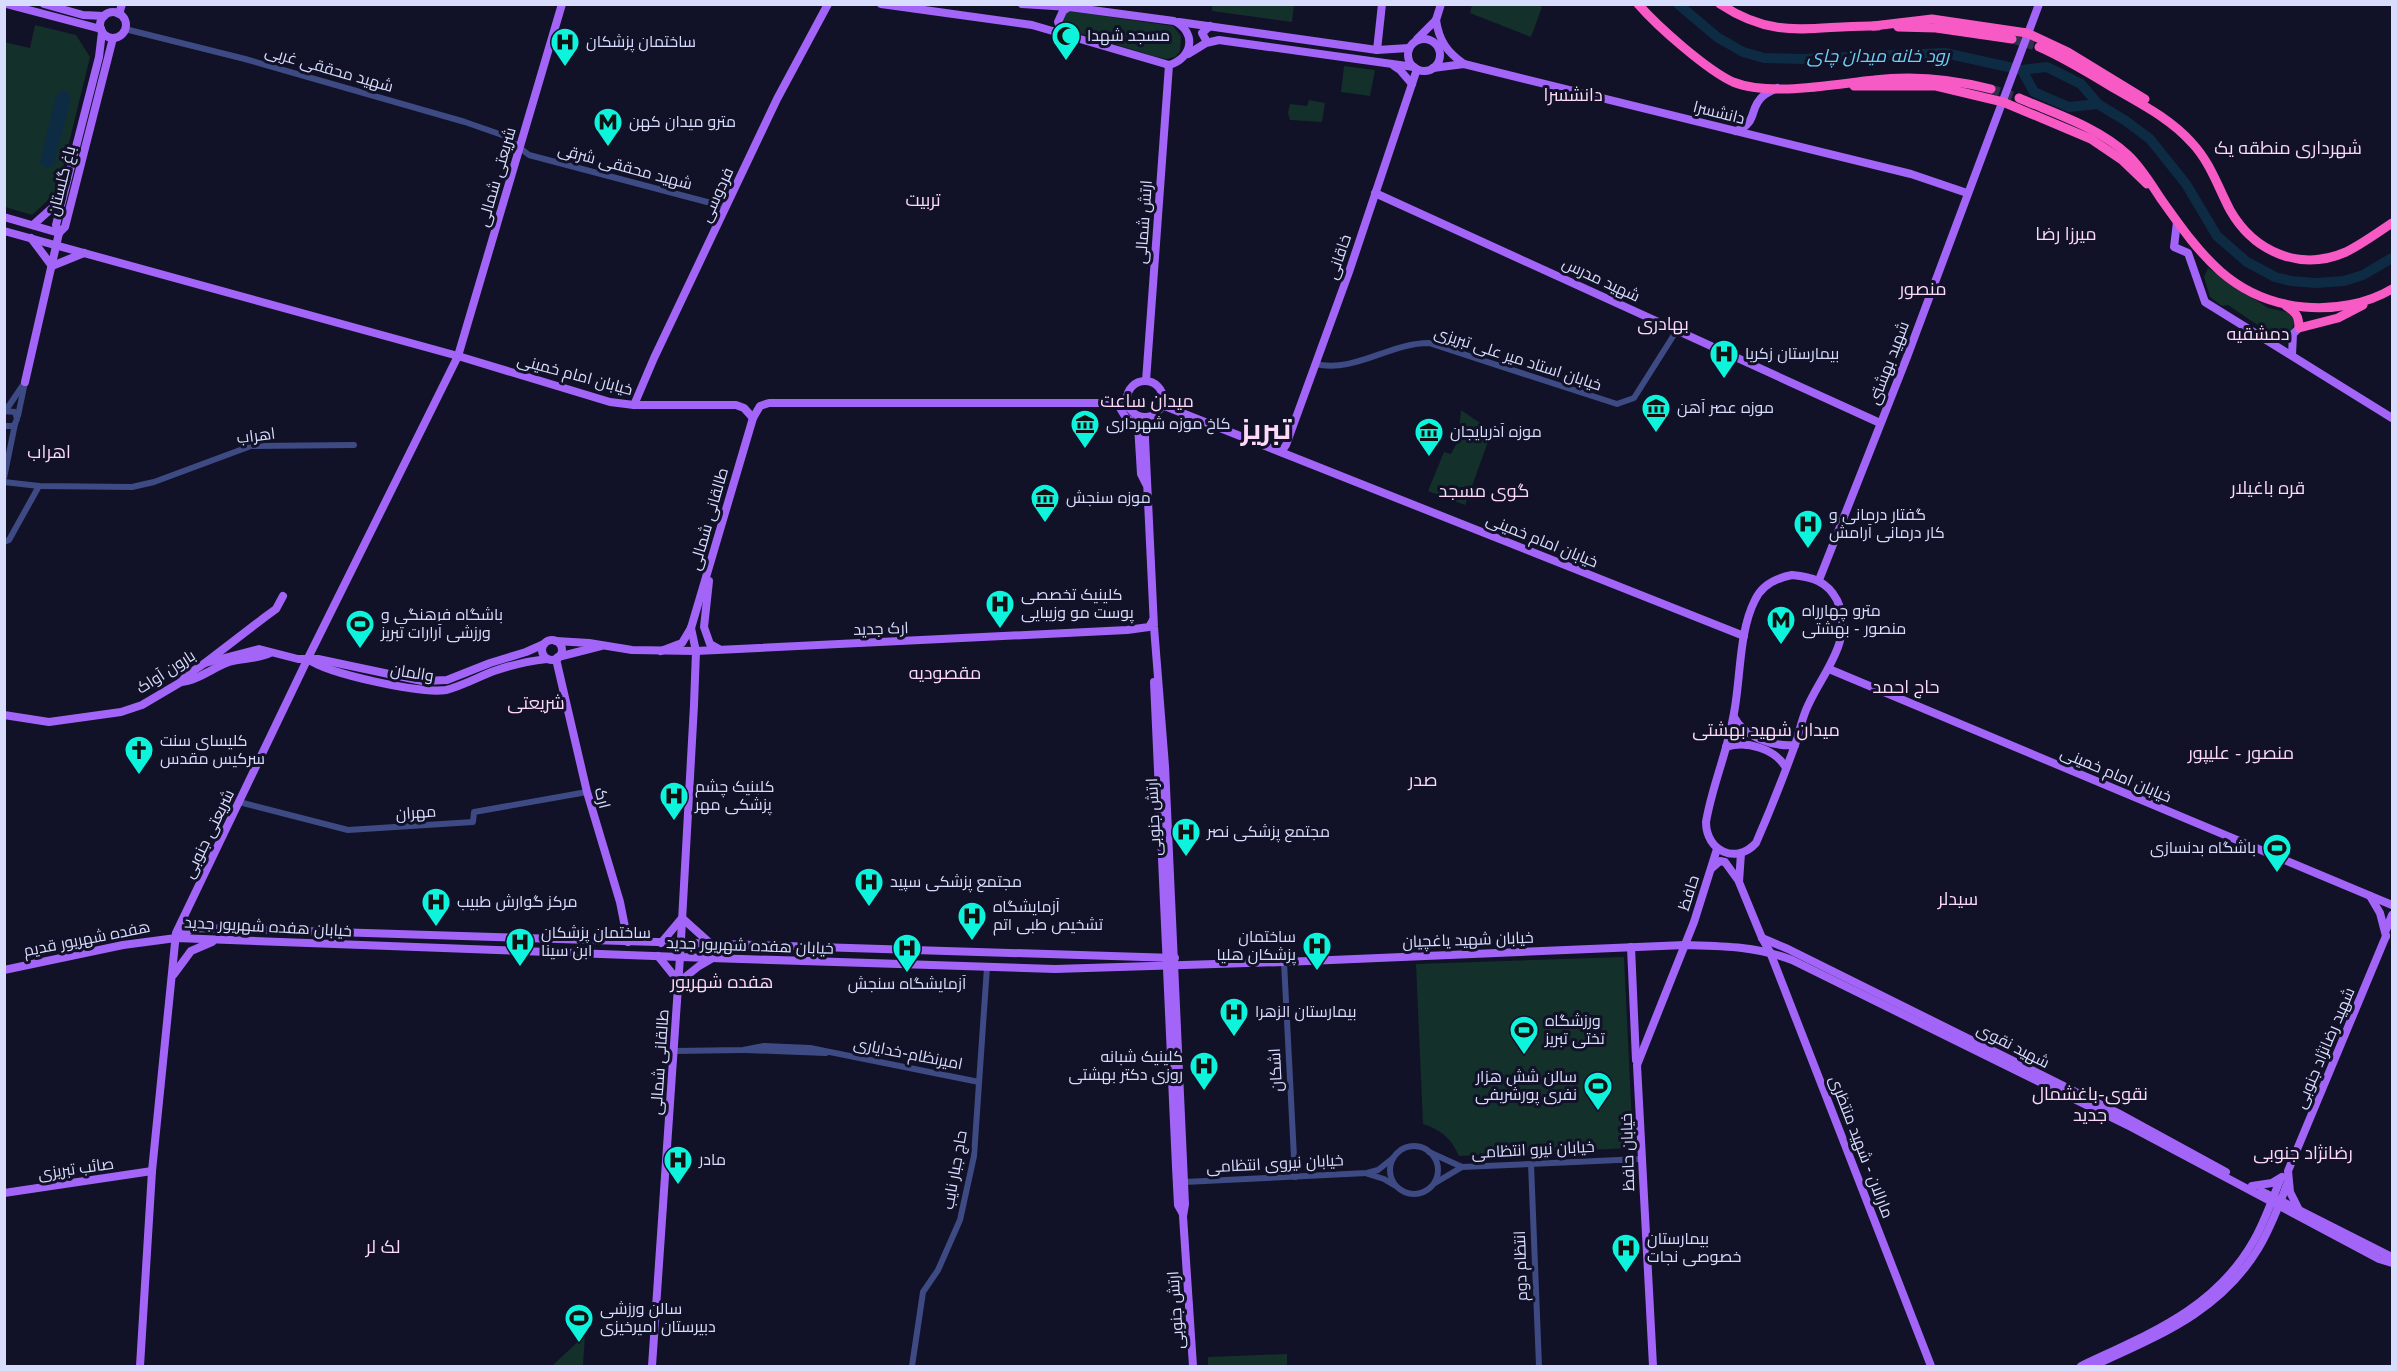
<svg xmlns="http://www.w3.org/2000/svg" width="2397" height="1371" viewBox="0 0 2397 1371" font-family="'Varela Round',Cairo,sans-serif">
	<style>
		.green { fill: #14302a }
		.water { fill: #0d2c43 }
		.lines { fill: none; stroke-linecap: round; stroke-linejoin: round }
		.river { stroke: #0d2c43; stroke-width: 10 }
		.highway-tunnel { stroke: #2f2f47; stroke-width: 9; stroke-dasharray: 9 4.5; stroke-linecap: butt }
		.minor { stroke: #3e4a83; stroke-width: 6 }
		.major { stroke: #a365f7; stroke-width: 8 }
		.highway { stroke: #f75ac5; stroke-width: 9 }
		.labels { text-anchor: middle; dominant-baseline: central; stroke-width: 6; stroke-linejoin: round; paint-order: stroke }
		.poi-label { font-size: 16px; fill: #d8dcfd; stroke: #111127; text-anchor: start }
		.street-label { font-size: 16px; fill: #d8dcfd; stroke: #111127 }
		.water-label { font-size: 18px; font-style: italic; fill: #6cd3f8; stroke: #111127 }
		.neighbourhood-label { font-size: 18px; fill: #fddaf8; stroke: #111127 }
		.town-label { font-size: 28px; font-weight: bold; fill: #fddaf8; stroke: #111127 }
	</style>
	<rect width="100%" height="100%" fill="#111127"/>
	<g class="green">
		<polygon points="1212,5 1212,4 1294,5 1292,22 1212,11"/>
		<polygon points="1538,5 1542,7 1531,37 1470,13 1472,5"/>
		<polygon points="1069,11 1173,26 1181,36 1180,51 1175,57 1166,59 1157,57 1065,29 1061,22 1064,15"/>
		<polygon points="35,25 76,35 90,57 57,192 32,215 5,207 4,42 30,48"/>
		<polygon points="1344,66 1375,70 1370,96 1341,92"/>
		<polygon points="1309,100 1325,103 1322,122 1290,120 1288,113 1290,104 1307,106"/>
		<polygon points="2208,268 2268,308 2291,313 2295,323 2284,343 2228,305 2222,306 2210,297 2204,277"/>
		<polygon points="1461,410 1492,431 1465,505 1428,491 1444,452 1451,454 1458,441"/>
		<path d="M1624,957l9,188 -3,3 -171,8c-8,-18 -18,-26 -36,-32l-7,-160z"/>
		<polygon points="585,1335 583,1366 552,1366"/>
		<polygon points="1287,1354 1287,1366 1208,1366 1208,1357"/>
	</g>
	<polygon class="water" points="67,91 71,98 54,165 47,168 41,165 40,161 56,95 60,92"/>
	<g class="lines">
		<g class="river">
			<polyline points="1678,4 1717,37 1743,52 1764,58 1802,59 1945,53 2022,70 2034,92 2069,107 2098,104 2126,121 2150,139 2186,184 2217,236 2247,262 2275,277 2291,281 2316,283 2344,281 2363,275 2392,258"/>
			<polyline points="2022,70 2047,67 2081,84 2098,104"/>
		</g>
		<g class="highway-tunnel">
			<polyline points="2012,39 2039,47"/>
			<polyline points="1991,89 2019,98"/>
		</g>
		<g class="minor">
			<polyline points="125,29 245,59 465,122 505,136 529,155 726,207"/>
			<path d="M1315,364c41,9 74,-21 114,-21l188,61 17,-6 43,-68"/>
			<polyline points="6,410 23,385"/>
			<polyline points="4,411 15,412 17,419 14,426 4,426"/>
			<polyline points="18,416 25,382"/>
			<polyline points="4,478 15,424"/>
			<polyline points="4,482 39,486 132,487 154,482 251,446 354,445"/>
			<polyline points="4,542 9,540 39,486"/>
			<polyline points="239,802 348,830 473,822 474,812 587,792"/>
			<polyline points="1284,962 1295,1177"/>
			<polyline points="746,1050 826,1053"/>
			<polyline points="674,1051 743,1050 764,1046 810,1048 979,1082"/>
			<circle cx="1414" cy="1170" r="24"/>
			<polyline points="1429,1152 1462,1167 1641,1159"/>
			<polyline points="1531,1164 1539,1366"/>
			<polyline points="1368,1174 1384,1179 1394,1185"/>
			<polyline points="1184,1182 1367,1173 1378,1170 1393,1158"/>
			<polyline points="1435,1183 1462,1167"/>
			<polyline points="912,1366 923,1292 938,1270 960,1220 974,1156 987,967"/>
		</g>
		<g class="major">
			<polyline points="6,4 101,29"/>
			<polyline points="44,4 83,15 104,16"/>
			<path d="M881,4l151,21 137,40c24,-7 28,-33 5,-44l-105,-14 -47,-3"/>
			<circle cx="113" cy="25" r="13"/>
			<polyline points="119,14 122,4"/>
			<path d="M1436,20c3,21 11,32 28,44"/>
			<polyline points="1179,22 1377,50 1409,48"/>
			<polyline points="1063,34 1058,22 1063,11 1069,7"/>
			<polyline points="1417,39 1436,20 1441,4"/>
			<circle cx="1424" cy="55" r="16"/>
			<polyline points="1207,42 1202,33 1210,26"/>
			<polyline points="1377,50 1382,4"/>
			<polyline points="1188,54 1206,43 1219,40 1414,67"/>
			<polyline points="1394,66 1400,70 1412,84"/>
			<polyline points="1433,68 1464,64 1911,174 1967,193"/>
			<path d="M1736,131c23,-9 12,-22 27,-35 4,-3 10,-6 14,-8"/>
			<polyline points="1375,193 1880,423"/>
			<polyline points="4,217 59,233"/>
			<polyline points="2177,222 2174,247 2188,253 2205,302 2392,418"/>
			<polyline points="33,225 62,199"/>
			<polyline points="4,231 458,356 610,402 634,405 736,405 744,408 753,418"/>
			<polyline points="59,233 65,227 113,38"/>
			<polyline points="31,238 52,266"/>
			<polyline points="52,266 84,253"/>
			<polyline points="2292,355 2293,334 2299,328"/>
			<polyline points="1146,381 1169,65"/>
			<circle cx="1145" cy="399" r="18"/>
			<polyline points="25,382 59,233 56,225 99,57 102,32"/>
			<polyline points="1117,403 1126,418 1138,425 1141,474 1146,484"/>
			<polyline points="634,405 654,358 777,99 828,4"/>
			<polyline points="1162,405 1744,636"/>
			<polyline points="1144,417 1154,627 1165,766 1185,1204 1183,1216 1193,1366"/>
			<polyline points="1281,452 1286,445 1349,272 1417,69"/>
			<path d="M1792,575c20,2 35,6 45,25 19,41 -17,75 -31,110 -5,12 -7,24 -11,35 -12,33 -25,66 -39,98 -20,22 -50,8 -50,-21 6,-36 21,-69 27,-104 8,-36 5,-85 22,-118 7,-15 21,-22 37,-25z"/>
			<polyline points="1819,580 1907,357 2039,4"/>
			<polyline points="709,581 704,627 710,644 719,649"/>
			<circle cx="552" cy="650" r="10"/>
			<polyline points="556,641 589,643 632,650 696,651 1127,630 1149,627 1153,620"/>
			<polyline points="661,651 682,643 691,628 753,418 760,406 769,403 1128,403"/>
			<polyline points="558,657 601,646"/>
			<path d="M308,659c20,15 113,35 138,31 16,-4 32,-13 48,-19 17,-6 35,-10 53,-12"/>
			<polyline points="556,659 587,792 620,902 628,942"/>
			<polyline points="205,663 259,649 298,659 318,659 422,681 447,680 490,663 526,652 544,644"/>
			<polyline points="1829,669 2392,905"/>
			<path d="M181,682c16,-1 33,-15 48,-20 13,-4 30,-3 41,-9"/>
			<polyline points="1154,682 1176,1167 1178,1205 1183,1214"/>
			<polyline points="4,715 49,722 121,712 142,705 181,682 187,675 205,663 265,617 276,609 283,596"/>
			<path d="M1734,717c10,20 40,30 61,28"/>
			<path d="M1726,747c20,-7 50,2 60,21"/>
			<polyline points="1741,853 1739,882 1762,938 1770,952 1931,1366"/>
			<polyline points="1712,868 1720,861 1725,862 1738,880"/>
			<polyline points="2370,896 2380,913 2386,936"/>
			<polyline points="2386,930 2392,915"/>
			<polyline points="176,938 192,929 203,928 1175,958"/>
			<polyline points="1762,938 1788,949 2118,1113 2226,1172"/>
			<polyline points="661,943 682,918 711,944"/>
			<polyline points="1631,947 1636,1060"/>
			<polyline points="658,956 679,982 699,966 711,959"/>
			<path d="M4,970l119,-25 53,-7 504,19 375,12 229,-7 401,-17c39,1 70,1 107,15l339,167 248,132 13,4"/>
			<polyline points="174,974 191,951 212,942"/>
			<polyline points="2252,1186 2272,1183 2282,1177"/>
			<polyline points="2261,1191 2392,1257"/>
			<polyline points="4,1193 152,1171"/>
			<polyline points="2299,1210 2290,1192 2288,1171 2386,936"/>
			<polyline points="140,1366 152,1171 176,933 308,658 458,356 562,4"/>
			<polyline points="652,1366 680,957 694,705 696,651 691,628"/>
			<polyline points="1653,1366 1637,1065 1694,922 1717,849"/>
			<path d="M2081,1366c67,-32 133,-56 172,-124 12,-20 19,-43 28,-64"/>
			<path d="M2093,1366c64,-30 126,-53 165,-117 13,-21 21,-44 30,-67"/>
		</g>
		<g class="highway">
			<path d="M1638,4c20,23 69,66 95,78 37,15 102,2 141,-2 40,-5 78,-1 117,9"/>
			<path d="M1720,4c59,39 95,20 158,22"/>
			<polyline points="1873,26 1932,19 2027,33 2068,52 2145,99"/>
			<polyline points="1898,27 1936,28 2012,39"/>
			<path d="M2039,47c25,11 48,25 71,39 29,17 60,32 82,57 18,19 26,44 38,67 24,42 70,62 116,42 16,-8 31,-19 46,-29"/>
			<polyline points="1854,86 1936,86 2003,102 2091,139 2122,160 2147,184"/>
			<path d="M2019,98c37,16 79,29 109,57 13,12 23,29 33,44 39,55 71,101 143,108 29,3 63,-3 88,-18"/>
			<path d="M2286,306c10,6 13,10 13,22l39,-10 25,-13"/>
		</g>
	</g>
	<defs>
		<g id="mosque-pin" transform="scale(1.5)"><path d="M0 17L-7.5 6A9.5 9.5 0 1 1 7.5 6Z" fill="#0ef3dc" stroke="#111127"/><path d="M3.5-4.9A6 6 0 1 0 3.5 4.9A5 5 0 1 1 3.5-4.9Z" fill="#111"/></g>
		<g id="hospital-pin" transform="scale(1.5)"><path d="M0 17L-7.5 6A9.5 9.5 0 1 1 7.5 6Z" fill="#0ef3dc" stroke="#111127"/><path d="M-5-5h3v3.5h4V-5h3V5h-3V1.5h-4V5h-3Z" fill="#111"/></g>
		<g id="metro-pin" transform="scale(1.5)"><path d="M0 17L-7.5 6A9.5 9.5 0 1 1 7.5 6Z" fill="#0ef3dc" stroke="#111127"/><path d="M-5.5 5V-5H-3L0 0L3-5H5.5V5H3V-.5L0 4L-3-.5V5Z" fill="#111"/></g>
		<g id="museum-pin" transform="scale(1.5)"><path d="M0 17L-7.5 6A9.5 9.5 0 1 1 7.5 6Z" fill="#0ef3dc" stroke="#111127"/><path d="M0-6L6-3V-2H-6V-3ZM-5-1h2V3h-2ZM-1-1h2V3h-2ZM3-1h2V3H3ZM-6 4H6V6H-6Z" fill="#111"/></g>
		<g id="stadium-pin" transform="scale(1.5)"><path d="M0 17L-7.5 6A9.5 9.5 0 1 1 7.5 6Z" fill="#0ef3dc" stroke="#111127"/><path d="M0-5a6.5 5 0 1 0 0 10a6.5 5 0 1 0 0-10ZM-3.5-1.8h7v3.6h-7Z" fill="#111"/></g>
		<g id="church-pin" transform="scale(1.5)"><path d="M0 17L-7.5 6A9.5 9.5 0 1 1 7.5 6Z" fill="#0ef3dc" stroke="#111127"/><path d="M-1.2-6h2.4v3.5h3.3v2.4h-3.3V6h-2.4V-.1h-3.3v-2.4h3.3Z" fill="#111"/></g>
	</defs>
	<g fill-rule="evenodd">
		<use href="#mosque-pin" x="1066" y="36"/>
		<use href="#hospital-pin" x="565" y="42"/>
		<use href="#metro-pin" x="608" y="122"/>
		<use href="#hospital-pin" x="1724" y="354"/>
		<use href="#museum-pin" x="1656" y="408"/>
		<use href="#museum-pin" x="1085" y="424"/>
		<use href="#museum-pin" x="1429" y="432"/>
		<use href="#museum-pin" x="1045" y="498"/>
		<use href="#hospital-pin" x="1808" y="524"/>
		<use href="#hospital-pin" x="1000" y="604"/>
		<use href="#metro-pin" x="1781" y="620"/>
		<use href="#stadium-pin" x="360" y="624"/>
		<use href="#church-pin" x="139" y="750"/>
		<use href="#hospital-pin" x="674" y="796"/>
		<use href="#hospital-pin" x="1186" y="832"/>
		<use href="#stadium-pin" x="2277" y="848"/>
		<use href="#hospital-pin" x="869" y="882"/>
		<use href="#hospital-pin" x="436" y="902"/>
		<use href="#hospital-pin" x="972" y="916"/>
		<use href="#hospital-pin" x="520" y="942"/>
		<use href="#hospital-pin" x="1317" y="946"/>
		<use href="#hospital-pin" x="907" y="948"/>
		<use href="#hospital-pin" x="1234" y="1012"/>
		<use href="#stadium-pin" x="1524" y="1030"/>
		<use href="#hospital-pin" x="1204" y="1066"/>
		<use href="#stadium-pin" x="1598" y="1086"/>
		<use href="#hospital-pin" x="678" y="1160"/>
		<use href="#hospital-pin" x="1626" y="1248"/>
		<use href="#stadium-pin" x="579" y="1318"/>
	</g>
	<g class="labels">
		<g class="poi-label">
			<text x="1087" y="36">مسجد شهدا</text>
			<text x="586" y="42">ساختمان پزشکان</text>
			<text x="629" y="122">مترو میدان کهن</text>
			<text x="1745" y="354">بیمارستان زکریا</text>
			<text x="1677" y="408">موزه عصر آهن</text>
			<text x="1106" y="424">کاخ موزه شهرداری</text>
			<text x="1450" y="432">موزه آذربایجان</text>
			<text x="1066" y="498">موزه سنجش</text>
			<text x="1829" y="515">گفتار درمانی و<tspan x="1829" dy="18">کار درمانی آرامش</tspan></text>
			<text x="1021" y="595">کلینیک تخصصی<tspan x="1021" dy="18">پوست مو وزیبایی</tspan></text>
			<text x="1802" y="611">مترو چهارراه<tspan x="1802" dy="18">منصور - بهشتی</tspan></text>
			<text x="381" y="615">باشگاه فرهنگی و<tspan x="381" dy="18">ورزشی آرارات تبریز</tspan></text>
			<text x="160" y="741">کلیسای سنت<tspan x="160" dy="18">سرکیس مقدس</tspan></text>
			<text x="695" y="787">کلینیک چشم<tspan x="695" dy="18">پزشکی مهر</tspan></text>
			<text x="1207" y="832">مجتمع پزشکی نصر</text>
			<text x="2256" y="848" text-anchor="end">باشگاه بدنسازی</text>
			<text x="890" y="882">مجتمع پزشکی سپید</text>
			<text x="457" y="902">مرکز گوارش طبیب</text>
			<text x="993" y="907">آزمایشگاه<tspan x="993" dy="18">تشخیص طبی اتم</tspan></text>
			<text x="541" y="933">ساختمان پزشکان<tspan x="541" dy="18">ابن سینا</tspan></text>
			<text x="1296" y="937" text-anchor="end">ساختمان<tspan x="1296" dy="18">پزشکان هلیا</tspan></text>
			<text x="907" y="984" text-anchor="middle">آزمایشگاه سنجش</text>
			<text x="1255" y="1012">بیمارستان الزهرا</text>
			<text x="1545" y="1021">ورزشگاه<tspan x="1545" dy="18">تختی تبریز</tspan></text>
			<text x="1183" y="1057" text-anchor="end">کلینیک شبانه<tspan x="1183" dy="18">روزی دکتر بهشتی</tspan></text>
			<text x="1577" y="1077" text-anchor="end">سالن شش هزار<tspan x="1577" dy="18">نفری پورشریفی</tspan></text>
			<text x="699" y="1160">مادر</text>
			<text x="1647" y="1239">بیمارستان<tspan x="1647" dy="18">خصوصی نجات</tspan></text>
			<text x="600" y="1309">سالن ورزشی<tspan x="600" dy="18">دبیرستان امیرخیزی</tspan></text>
		</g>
		<g class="street-label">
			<text transform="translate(329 69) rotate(16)">شهید محققی غربی</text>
			<text transform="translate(1719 113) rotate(14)">دانشسرا</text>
			<text transform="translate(625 167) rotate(15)">شهید محققی شرقی</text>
			<text transform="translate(497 177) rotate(-74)">شریعتی شمالی</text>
			<text transform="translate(62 181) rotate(-76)">باغ گلستان</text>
			<text transform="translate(717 195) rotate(-65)">فردوسی</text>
			<text transform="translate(1144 222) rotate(-86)">ارتش شمالی</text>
			<text transform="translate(1339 257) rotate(-71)">خاقانی</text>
			<text transform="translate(1601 280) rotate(25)">شهید مدرس</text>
			<text transform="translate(1518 359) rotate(18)">خیابان استاد میر علی تبریزی</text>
			<text transform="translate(1889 363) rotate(-69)">شهید بهشتى</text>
			<text transform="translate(575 375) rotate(15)">خیابان امام خمینی</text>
			<text transform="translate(256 436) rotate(-7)">اهراب</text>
			<text transform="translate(709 519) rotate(-74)">طالقانی شمالی</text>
			<text transform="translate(1542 541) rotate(22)">خیابان امام خمینی</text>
			<text transform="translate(881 629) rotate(-2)">ارک جدید</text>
			<text transform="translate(166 672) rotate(-33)">بارون آواک</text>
			<text transform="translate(412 673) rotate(9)">والمان</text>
			<text transform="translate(2116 775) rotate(23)">خیابان امام خمینی</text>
			<text transform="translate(602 798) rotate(76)">ارک</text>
			<text transform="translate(416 813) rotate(-4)">مهران</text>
			<text transform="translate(1154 817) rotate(-93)">ارتش جنوبی</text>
			<text transform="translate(209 834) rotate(-64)">شریعتی جنوبی</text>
			<text transform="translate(1689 893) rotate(-72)">حافظ</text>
			<text transform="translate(268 927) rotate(3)">خیابان هفده شهریور جدید</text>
			<text transform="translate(87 939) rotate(-11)">هفده شهریور قدیم</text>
			<text transform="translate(1468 940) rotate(-2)">خیابان شهید یاغچیان</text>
			<text transform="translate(750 946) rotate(2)">خیابان هفده شهریور جدید</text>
			<text transform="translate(2013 1046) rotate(27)">شهید نقوی</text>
			<text transform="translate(2325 1048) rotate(-67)">شهید رضانژاد جنوبی</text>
			<text transform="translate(908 1054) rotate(11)">امیرنظام-خدایاری</text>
			<text transform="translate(660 1062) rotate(-86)">طالقانی شمالی</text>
			<text transform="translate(1276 1070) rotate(-93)">اشکان</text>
			<text transform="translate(1861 1147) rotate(69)">مارالان - شهید منتظری</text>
			<text transform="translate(1533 1150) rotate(-3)">خیابان نیرو انتظامی</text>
			<text transform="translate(1628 1152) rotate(-92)">خیابان حافظ</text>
			<text transform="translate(1275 1164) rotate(-3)">خیابان نیروی انتظامی</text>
			<text transform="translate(76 1169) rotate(-8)">صائب تبریزی</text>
			<text transform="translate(955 1170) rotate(-80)">حاج جبار نایب</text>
			<text transform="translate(1521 1266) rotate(-92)">انتظام دوم</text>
			<text transform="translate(1176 1310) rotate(-94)">ارتش جنوبی</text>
		</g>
		<g class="water-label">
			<text x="1878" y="56">رود خانه میدان چای</text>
		</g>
		<g class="neighbourhood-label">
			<text x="1573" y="95">دانشسرا</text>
			<text x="2288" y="148">شهرداری منطقه یک</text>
			<text x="923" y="200">تربیت</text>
			<text x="2066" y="234">میرزا رضا</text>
			<text x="1923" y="289">منصور</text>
			<text x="1663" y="324">بهادری</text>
			<text x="2258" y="334">دمشقیه</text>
			<text x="1147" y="401">میدان ساعت</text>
			<text x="49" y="452">اهراب</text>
			<text x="2268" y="488">قره باغیلار</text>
			<text x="1484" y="491">گوی مسجد</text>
			<text x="945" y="673">مقصودیه</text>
			<text x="1906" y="687">حاج احمد</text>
			<text x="536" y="703">شریعتی</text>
			<text x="1766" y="730">میدان شهید بهشتی</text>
			<text x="2241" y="753">منصور - علیپور</text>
			<text x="1423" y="780">صدر</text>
			<text x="1958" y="899">سیدلر</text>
			<text x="722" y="982">هفده شهریور</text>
			<text x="2090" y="1094">نقوی-باغشمال<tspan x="2090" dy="21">جدید</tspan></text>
			<text x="2303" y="1153">رضانژاد جنوبی</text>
			<text x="383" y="1247">لک لر</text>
		</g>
		<g class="town-label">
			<text x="1266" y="430">تبریز</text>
		</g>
	</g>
	<rect width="2397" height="1371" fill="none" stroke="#d8dcfd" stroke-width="12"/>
</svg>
